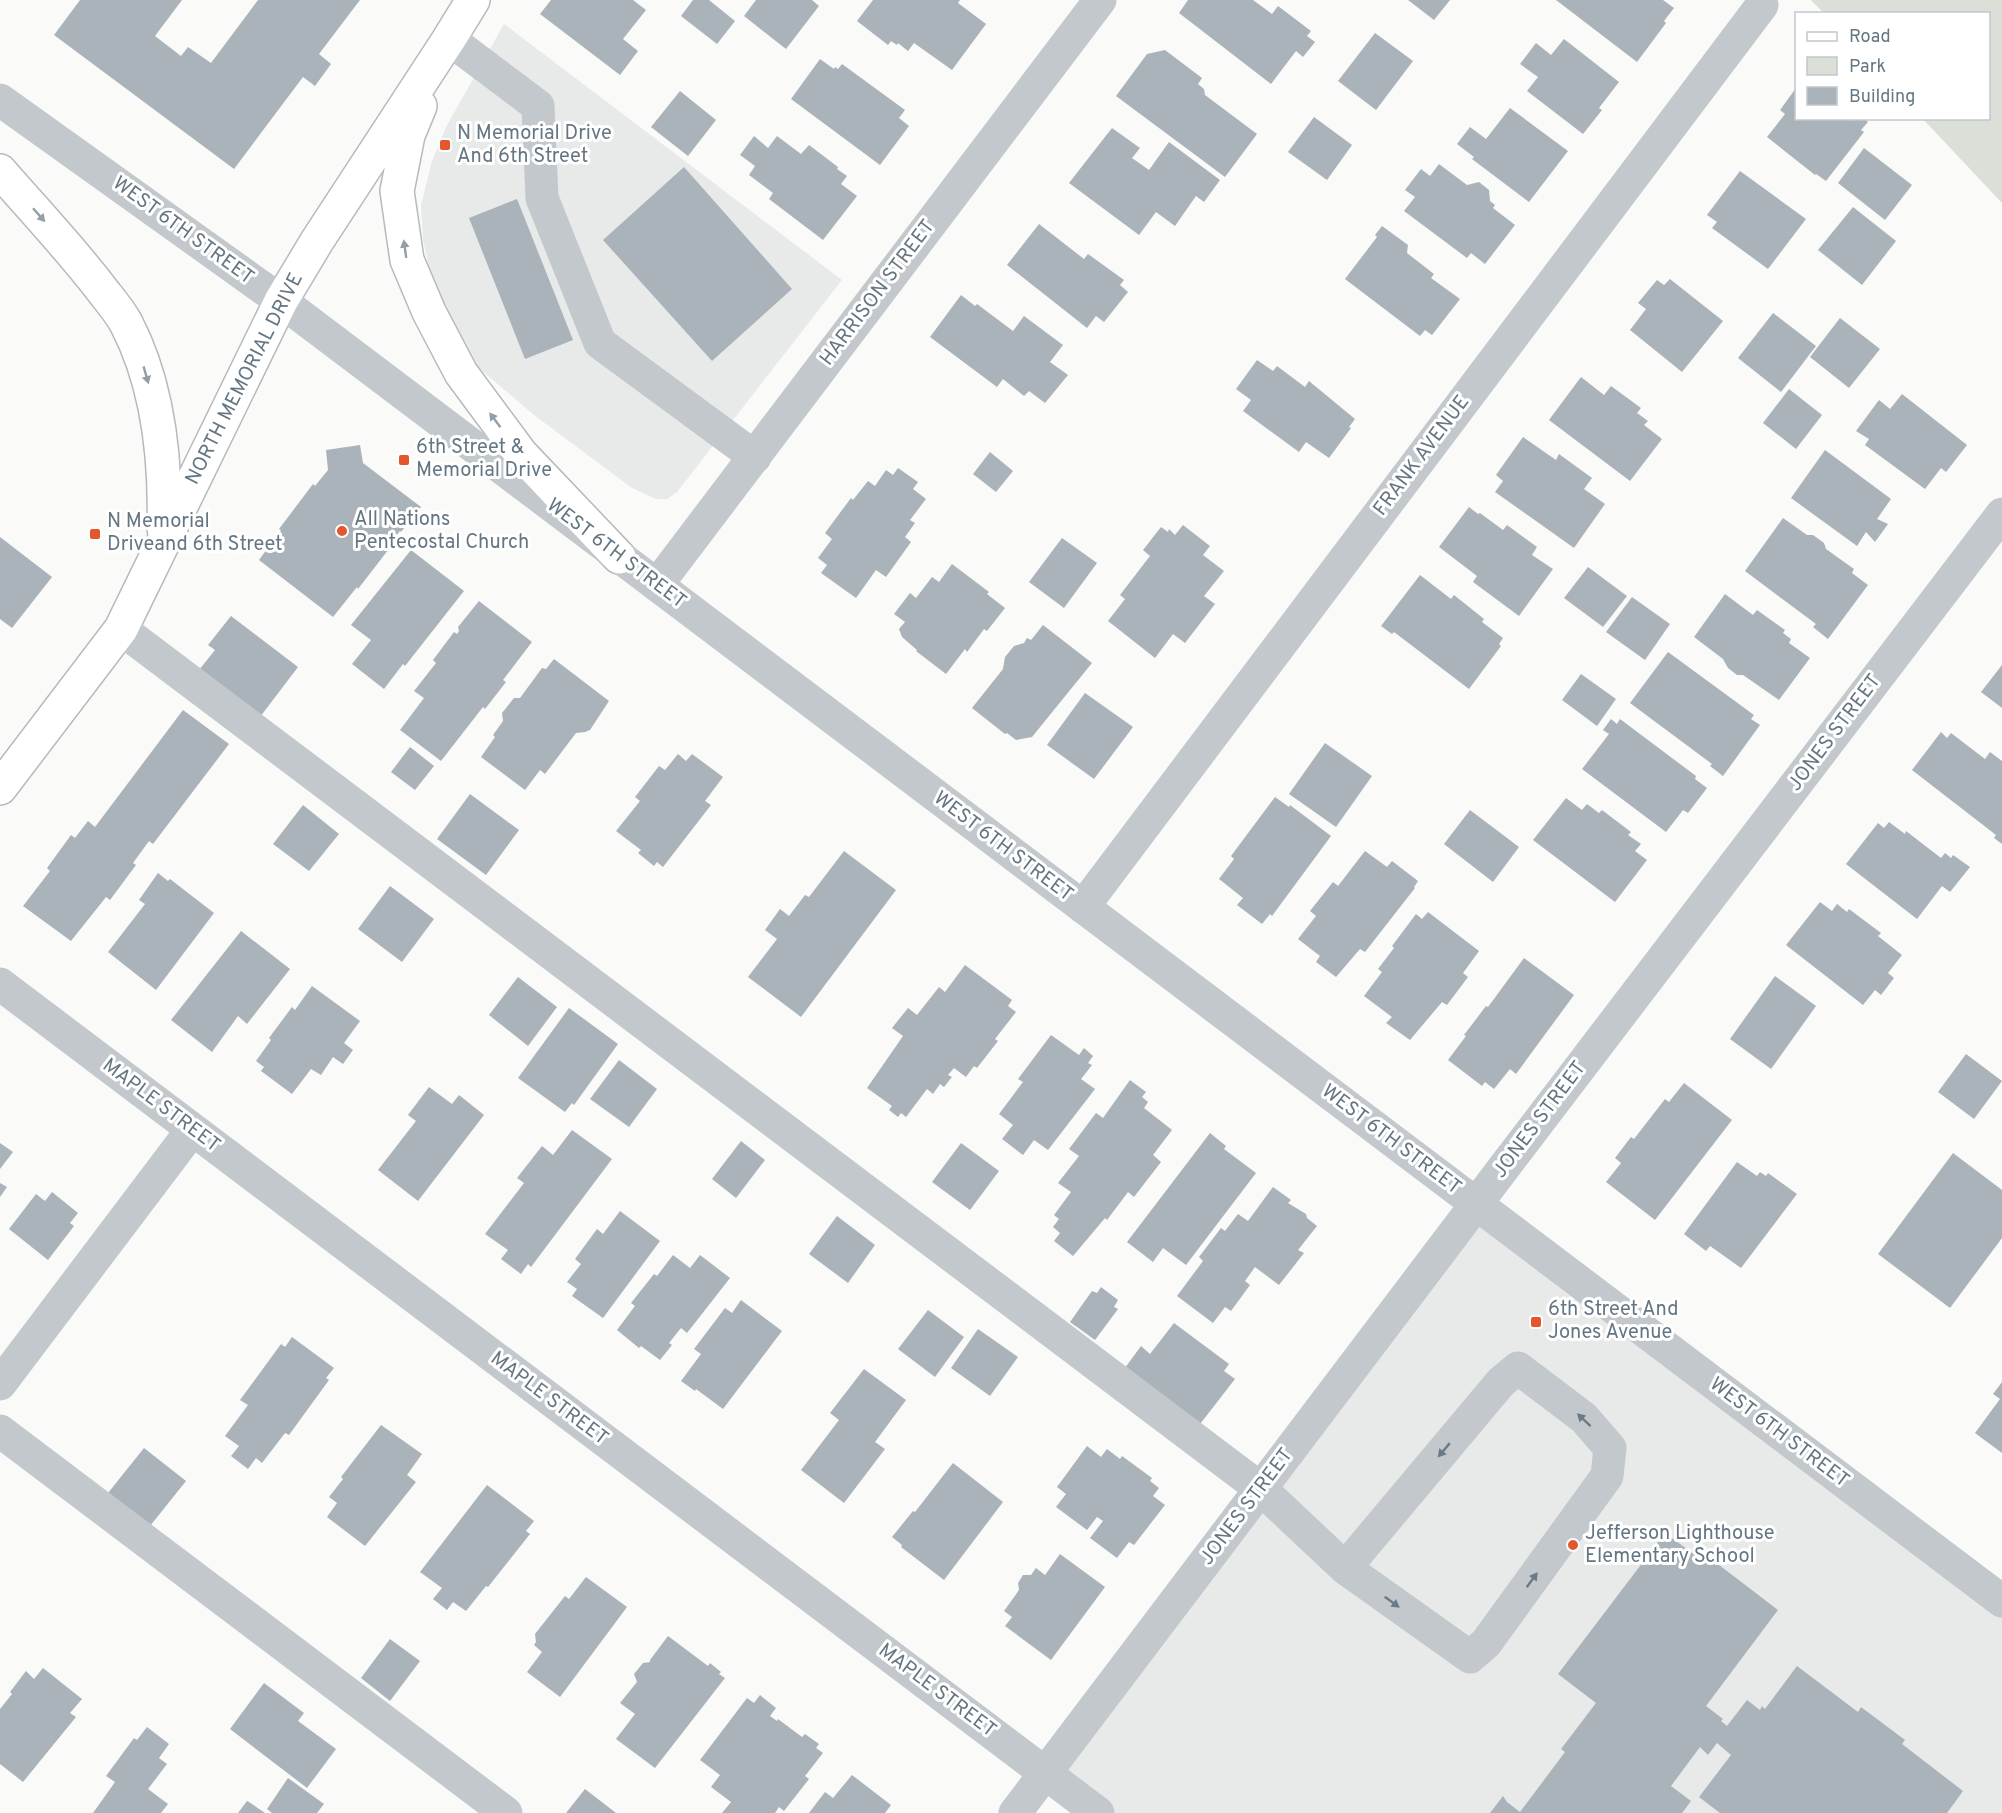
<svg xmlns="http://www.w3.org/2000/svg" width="2002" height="1813" viewBox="0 0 2002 1813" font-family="Overpass,sans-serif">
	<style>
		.built { fill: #e8e9e9 }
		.green { fill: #dadfd7 }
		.building { fill: #aab3b9 }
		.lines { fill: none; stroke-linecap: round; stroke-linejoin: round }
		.major-casing { stroke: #b5babe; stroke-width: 36 }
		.minor { stroke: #c3c8cc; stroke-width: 33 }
		.major { stroke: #fff; stroke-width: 33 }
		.oneway { fill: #939fa8 }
		.oneway2 { fill: #6a7a87 }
		.poi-dot { fill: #e4572e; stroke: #fff; stroke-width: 2 }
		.labels { text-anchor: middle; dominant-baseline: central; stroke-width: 6; stroke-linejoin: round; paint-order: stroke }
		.poi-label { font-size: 20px; fill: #657683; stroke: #fff; text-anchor: start }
		.street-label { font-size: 20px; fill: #657683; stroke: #fff }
	</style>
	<rect width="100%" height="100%" fill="#fafaf8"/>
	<g class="built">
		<polygon points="504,24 842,280 677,492 667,499 656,499 632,488 534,415 480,369 465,352 432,280 423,240 421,205 432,161 446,127"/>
		<polygon points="1476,1204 2002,1601 2002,1813 1098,1813 1045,1773"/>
	</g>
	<polygon class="green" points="1811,0 2002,0 2002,203 1923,119 1988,118 1988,14 1824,13"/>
	<g class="building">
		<polygon points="80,0 182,0 155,36 181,56 188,47 211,63 258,0 360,0 319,54 331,64 315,86 303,77 234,169 54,35"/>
		<polygon points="551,0 633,0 646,10 623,39 638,51 620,75 540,14"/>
		<polygon points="693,0 709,0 735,21 717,44 681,16"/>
		<polygon points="756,0 812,0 819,6 786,49 744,16"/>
		<polygon points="873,0 960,0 958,3 986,24 952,70 914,43 908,51 898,43 897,45 891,41 888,45 857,21"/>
		<polygon points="1188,0 1253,0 1272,14 1278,6 1311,31 1307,36 1315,42 1303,57 1296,51 1271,84 1179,13"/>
		<polygon points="1408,0 1450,0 1434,20"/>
		<polygon points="1556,0 1663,0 1674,8 1664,21 1666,23 1637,62"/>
		<polygon points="1375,33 1413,61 1376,110 1338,81"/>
		<polygon points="1564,39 1619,82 1599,108 1602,110 1583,134 1527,91 1538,77 1520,64 1536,43 1551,55"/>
		<polygon points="1165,50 1202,78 1198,84 1204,89 1205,95 1257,134 1225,177 1116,96 1147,54"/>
		<polygon points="820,59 834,69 835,67 838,69 842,64 905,110 899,118 909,126 880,165 791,99"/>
		<polygon points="1796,88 1796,118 1848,118 1851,121 1853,118 1863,118 1868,122 1861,130 1864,132 1826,181 1816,174 1815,175 1767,137 1785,114 1780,110"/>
		<polygon points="680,91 716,120 688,156 651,127"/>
		<polygon points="1510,108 1568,151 1529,202 1472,159 1474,157 1457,144 1470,127 1486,139"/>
		<polygon points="1314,117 1352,145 1327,180 1288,152"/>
		<polygon points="1112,128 1140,148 1132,158 1149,170 1169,142 1220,180 1204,202 1196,196 1175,226 1156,212 1139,235 1069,183"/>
		<polygon points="754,136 768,148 777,136 801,154 809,145 838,167 837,169 847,176 841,184 857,196 823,240 769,199 773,193 749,175 755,166 740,155"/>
		<polygon points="1864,148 1912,185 1885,220 1838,183"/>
		<polygon points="1439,164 1467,185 1479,182 1489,190 1490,201 1495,205 1493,208 1515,225 1485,264 1471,253 1467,258 1404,211 1415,197 1405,190 1421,169 1430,176"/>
		<polygon points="684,167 792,289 712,361 603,240"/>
		<polygon points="1740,171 1806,219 1768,269 1712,228 1717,222 1707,215"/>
		<polygon points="517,199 573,340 525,359 469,218"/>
		<polygon points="1853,207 1896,241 1862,285 1818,250"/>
		<polygon points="1039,224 1084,259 1088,254 1124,280 1120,285 1128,292 1104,322 1096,316 1087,328 1007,265"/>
		<polygon points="1382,226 1408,245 1407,253 1434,274 1431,278 1460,299 1432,335 1425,330 1420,336 1345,279 1377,237 1375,235"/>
		<polygon points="1670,279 1723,321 1682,372 1630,330 1646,309 1638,303 1657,280 1664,285"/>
		<polygon points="961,295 975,306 977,304 1013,331 1024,316 1063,345 1050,362 1068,375 1045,403 1029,391 1024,396 1003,379 997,387 930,337"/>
		<polygon points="1773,313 1816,346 1781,392 1738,358"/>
		<polygon points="1840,318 1880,349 1849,388 1810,357"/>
		<polygon points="1257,360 1273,371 1277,366 1305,387 1309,381 1355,419 1349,427 1351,428 1329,458 1306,442 1299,452 1243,411 1251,400 1236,389"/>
		<polygon points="1581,377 1604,395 1611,386 1641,408 1637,413 1648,421 1644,425 1662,439 1630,481 1549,420"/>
		<polygon points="1789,389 1822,415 1796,449 1763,423"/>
		<polygon points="1902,394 1967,445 1946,472 1941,468 1925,489 1865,445 1869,439 1856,431 1879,400 1890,409"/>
		<polygon points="1523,437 1556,460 1559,454 1592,478 1584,489 1605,504 1574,548 1495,492 1503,481 1496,475"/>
		<polygon points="360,445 363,463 421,507 401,532 400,531 390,543 392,545 358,589 357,587 333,617 259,560 281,530 279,529 313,484 315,486 328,470 326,450"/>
		<polygon points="1825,450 1891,499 1877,519 1888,524 1875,542 1866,532 1857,546 1791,498"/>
		<polygon points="990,452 1013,471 996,492 973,474"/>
		<polygon points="898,468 918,482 913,489 926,499 910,520 915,523 905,537 911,542 886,577 876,570 856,598 821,573 827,565 818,558 832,539 825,533 851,498 853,500 868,481 875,486 886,470 893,475"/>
		<polygon points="1469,507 1478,514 1480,513 1503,530 1507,525 1537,547 1532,555 1553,569 1519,616 1473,582 1477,576 1439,547"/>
		<polygon points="1783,518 1807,535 1813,535 1824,543 1826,549 1854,569 1852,573 1868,585 1828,639 1813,627 1816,624 1745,571"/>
		<polygon points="1183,525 1210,546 1203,555 1224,571 1204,596 1215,604 1185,643 1173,634 1155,658 1108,621 1125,599 1120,595 1150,556 1143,550 1161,527 1168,532 1169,529 1175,535"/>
		<polygon points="0,537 52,577 12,628 0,619"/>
		<polygon points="1062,538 1097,563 1064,608 1029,582"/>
		<polygon points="411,550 464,591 405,666 403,664 384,689 352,664 371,640 351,625"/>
		<polygon points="952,564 989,592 987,594 1005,608 987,631 984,629 967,652 965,649 946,674 916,651 917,650 902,637 899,629 905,622 894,614 910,593 916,598 932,577 939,582"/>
		<polygon points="1588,567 1627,596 1603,627 1564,598"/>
		<polygon points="1420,575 1451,599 1454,595 1484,619 1482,622 1503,638 1499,644 1501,646 1469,689 1394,632 1392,634 1381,626"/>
		<polygon points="1725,594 1753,615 1757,610 1785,630 1783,633 1791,639 1789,643 1810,658 1779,700 1743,675 1737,675 1728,668 1723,659 1694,637"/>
		<polygon points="1632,597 1670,624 1645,660 1606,632"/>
		<polygon points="479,601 532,642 503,680 506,682 485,709 483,707 441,761 400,730 424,698 414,691 436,663 433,660 454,632 457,634 459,631 458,627"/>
		<polygon points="231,616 298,667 260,717 199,670 215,650 208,645"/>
		<polygon points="1043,625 1092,663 1032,737 1016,740 1007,733 1005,734 972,708 1003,669 1005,657 1014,646 1024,643 1027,638 1031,640"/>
		<polygon points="1668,652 1754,715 1751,719 1760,725 1723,776 1710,766 1712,764 1630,703"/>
		<polygon points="554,659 609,701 590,730 585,732 576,733 545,774 540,770 525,790 481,757 495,737 493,735 503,721 502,713 514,698 520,698 542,668 546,669"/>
		<polygon points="2002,665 2002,708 1981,692"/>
		<polygon points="1581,674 1616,699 1597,726 1562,700"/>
		<polygon points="1085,693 1133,727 1094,779 1047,745"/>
		<polygon points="183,710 229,744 153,844 149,841 133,863 136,865 110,900 106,897 71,941 23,906 50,871 47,868 71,835 75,838 88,821 95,827"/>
		<polygon points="1611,719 1617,724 1620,719 1696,776 1695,779 1707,788 1688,813 1683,810 1666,832 1582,769 1609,734 1603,730"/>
		<polygon points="1941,732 1947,738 1951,733 1985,759 1990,752 2002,761 2002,844 1994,838 1996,835 1912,770"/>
		<polygon points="1325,743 1372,776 1336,827 1289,794"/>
		<polygon points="410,747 434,766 415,790 391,772"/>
		<polygon points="678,754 686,761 692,754 723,777 705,801 711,805 663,867 657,862 654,866 638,853 641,850 616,831 640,801 635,797 659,766 665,770"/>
		<polygon points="470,794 519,830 486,875 437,839"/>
		<polygon points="1275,797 1289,807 1290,805 1331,836 1272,916 1270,914 1262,924 1237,905 1243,898 1219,879 1234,859 1231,856"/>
		<polygon points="1566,798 1582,810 1587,804 1599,813 1602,810 1631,832 1628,835 1641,844 1635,851 1647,860 1615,902 1533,840"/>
		<polygon points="303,805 339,834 309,871 273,844"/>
		<polygon points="1470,810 1519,847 1493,882 1444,844"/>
		<polygon points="1889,822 1905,834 1906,831 1941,858 1945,853 1951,858 1953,855 1970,867 1950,892 1942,886 1917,919 1846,864 1878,823 1884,828"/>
		<polygon points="844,851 896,890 801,1017 748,977 777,939 765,930 780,909 789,916 805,895 809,897"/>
		<polygon points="1365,851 1387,867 1392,861 1418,881 1414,887 1415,888 1365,952 1360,949 1336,977 1316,962 1320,956 1298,939 1316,916 1310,911 1333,882 1338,886"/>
		<polygon points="158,873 168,881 170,879 214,913 156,990 108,952 145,904 139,900"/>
		<polygon points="390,886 434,919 402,962 358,929"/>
		<polygon points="1820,902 1832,911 1837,904 1847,912 1849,909 1881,933 1878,936 1902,955 1888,973 1894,978 1881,995 1875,990 1863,1005 1786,945"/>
		<polygon points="1428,912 1479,951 1463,973 1468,977 1447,1005 1442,1002 1410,1040 1386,1023 1392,1017 1364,996 1382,972 1378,969 1394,948 1392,946 1416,914 1422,919"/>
		<polygon points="241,931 290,969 247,1024 238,1016 212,1052 171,1020"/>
		<polygon points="1524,958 1574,995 1516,1074 1510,1069 1494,1089 1485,1082 1482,1086 1448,1060 1466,1036 1464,1035 1486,1006 1488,1007"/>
		<polygon points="965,965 1012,1000 1008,1006 1016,1012 995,1039 998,1041 977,1068 974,1066 966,1077 954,1068 948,1075 952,1077 944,1087 940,1084 933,1094 927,1089 906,1117 901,1113 898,1117 889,1110 892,1106 867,1088 903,1036 892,1028 908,1008 917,1015 939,987 945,992"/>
		<polygon points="1775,976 1816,1006 1771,1069 1730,1039"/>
		<polygon points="518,977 557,1007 528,1046 489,1015"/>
		<polygon points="312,986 360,1021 344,1043 353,1050 343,1064 333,1057 321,1075 311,1069 292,1094 261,1071 264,1067 256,1061 271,1040 269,1038 292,1007 295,1010"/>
		<polygon points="569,1008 618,1044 574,1105 572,1103 565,1112 518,1078"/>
		<polygon points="1051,1035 1079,1055 1084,1048 1093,1056 1088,1063 1092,1065 1081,1079 1095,1089 1048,1150 1034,1140 1023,1155 1002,1139 1013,1125 999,1114 1023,1082 1018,1079"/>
		<polygon points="1966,1054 2002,1081 1974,1119 1938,1092"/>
		<polygon points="619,1060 657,1089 629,1127 590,1099"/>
		<polygon points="1130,1080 1146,1092 1142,1097 1148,1102 1144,1108 1172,1130 1153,1155 1161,1162 1134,1197 1128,1192 1107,1220 1105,1218 1073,1256 1054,1241 1060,1233 1053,1227 1059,1219 1054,1215 1071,1192 1058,1183 1079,1156 1069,1149 1096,1113 1103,1118"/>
		<polygon points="1684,1083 1732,1120 1655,1220 1606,1182 1621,1163 1615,1158 1631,1137 1634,1139 1665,1099 1669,1102"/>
		<polygon points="429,1087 452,1104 459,1095 484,1115 418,1201 378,1170 416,1121 408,1115"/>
		<polygon points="572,1130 612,1159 531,1267 528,1264 521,1274 501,1259 508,1250 485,1234 524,1183 517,1178 542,1146 553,1155"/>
		<polygon points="1210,1133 1226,1146 1224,1149 1256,1173 1186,1265 1163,1248 1153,1262 1127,1242"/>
		<polygon points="741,1141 765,1160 736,1198 712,1179"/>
		<polygon points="0,1143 13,1152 0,1169"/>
		<polygon points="961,1143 999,1171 970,1210 932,1182"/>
		<polygon points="1953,1153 2002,1190 2002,1238 1950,1308 1878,1254"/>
		<polygon points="1737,1162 1757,1176 1760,1172 1766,1176 1768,1173 1797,1194 1741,1268 1710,1246 1706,1251 1684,1234"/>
		<polygon points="0,1183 7,1187 0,1197"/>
		<polygon points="1273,1187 1291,1200 1288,1203 1306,1214 1307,1218 1317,1226 1298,1250 1304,1253 1279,1285 1255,1267 1245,1281 1250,1285 1231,1311 1225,1307 1213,1323 1177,1296 1203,1261 1199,1257 1221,1228 1225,1231 1238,1214 1248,1221"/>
		<polygon points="52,1192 78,1213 70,1223 74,1226 48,1260 9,1229 36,1194 45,1201"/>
		<polygon points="620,1211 660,1241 603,1318 572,1296 577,1289 567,1282 581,1264 575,1259 597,1229 603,1234"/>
		<polygon points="837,1216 875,1245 848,1283 809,1254"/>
		<polygon points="673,1255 690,1268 700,1255 730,1278 687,1333 681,1328 669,1343 672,1345 660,1360 641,1346 639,1348 617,1330 635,1306 631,1303 654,1274 657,1276"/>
		<polygon points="1101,1287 1118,1300 1114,1307 1118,1309 1095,1340 1070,1322 1092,1291 1097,1293"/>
		<polygon points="741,1300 782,1331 723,1409 696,1389 695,1391 681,1381 701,1354 694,1349 725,1308 732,1313"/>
		<polygon points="928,1310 964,1337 935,1377 898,1349"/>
		<polygon points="1174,1323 1229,1364 1224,1371 1235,1379 1197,1428 1122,1372 1141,1346 1150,1354"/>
		<polygon points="978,1329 1018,1357 990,1396 951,1368"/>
		<polygon points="292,1337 334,1368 326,1378 329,1380 289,1435 285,1433 262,1463 256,1458 248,1469 231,1456 239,1446 225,1436 248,1405 240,1400 281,1344 285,1347"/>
		<polygon points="864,1369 906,1400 875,1442 885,1449 844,1503 801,1470 839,1420 830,1413"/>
		<polygon points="2002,1382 2002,1453 1975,1433 2000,1399 1993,1394"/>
		<polygon points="381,1425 422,1454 407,1475 416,1482 365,1546 327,1517 337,1503 329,1497 343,1479 341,1477"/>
		<polygon points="1087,1446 1101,1457 1107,1449 1120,1459 1122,1456 1152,1478 1150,1481 1159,1488 1153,1496 1165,1505 1134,1545 1129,1542 1117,1558 1090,1538 1103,1521 1097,1517 1087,1530 1056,1507 1066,1494 1057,1487"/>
		<polygon points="144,1448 186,1481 150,1526 108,1493"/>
		<polygon points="953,1463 1003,1502 944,1580 901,1547 902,1545 892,1537 913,1511 915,1512"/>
		<polygon points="487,1485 534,1521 526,1531 530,1534 488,1587 486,1586 466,1611 453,1602 447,1610 433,1599 442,1588 420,1572"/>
		<polygon points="1665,1533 1702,1560 1706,1555 1778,1610 1706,1706 1723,1719 1721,1721 1727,1726 1747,1700 1760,1710 1762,1706 1765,1709 1797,1666 1858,1712 1861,1707 1905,1740 1902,1744 1963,1791 1947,1813 1720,1813 1699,1797 1731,1755 1717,1743 1708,1755 1700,1747 1671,1786 1691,1801 1682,1813 1490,1813 1503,1796 1507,1802 1520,1812 1565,1752 1561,1749 1596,1703 1558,1674"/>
		<polygon points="1060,1554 1105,1587 1051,1660 1005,1626 1012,1617 1004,1611 1019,1590 1018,1583 1023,1575 1031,1575 1036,1568 1045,1575"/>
		<polygon points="586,1577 627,1607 560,1697 527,1672 542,1652 534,1645 536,1642 535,1634 565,1596 569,1599"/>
		<polygon points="668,1636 708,1666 710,1663 721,1672 719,1674 725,1678 655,1768 616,1739 635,1714 620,1703 637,1682 634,1674 643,1663 650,1662 650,1660"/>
		<polygon points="390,1639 420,1661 390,1701 361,1678"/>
		<polygon points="43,1668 82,1699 70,1713 76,1717 23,1782 0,1764 0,1709 12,1694 10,1692 26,1671 34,1679"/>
		<polygon points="264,1683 304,1713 298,1721 336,1749 307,1788 230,1729"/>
		<polygon points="760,1695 776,1708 770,1716 777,1721 778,1719 802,1737 805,1734 819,1744 816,1748 823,1753 805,1776 809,1779 784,1811 779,1807 775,1813 722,1813 731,1802 711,1787 720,1775 700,1760 747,1698 754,1703"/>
		<polygon points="147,1727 169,1744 159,1758 167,1764 148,1789 168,1804 161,1813 93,1813 115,1782 106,1776 134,1738 137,1740"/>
		<polygon points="852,1775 891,1805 885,1813 809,1813 825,1792 833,1798"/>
		<polygon points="288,1778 324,1804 317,1813 272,1813 267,1809"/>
		<polygon points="585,1789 616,1813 566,1813"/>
		<polygon points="247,1801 249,1802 265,1813 238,1813"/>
	</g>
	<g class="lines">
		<g class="major-casing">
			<g id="major">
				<polyline points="420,106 408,135 397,191 407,260 429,312 461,373 521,454 619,557"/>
				<path d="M0,171c33,38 68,75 99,115 9,12 20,24 27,37 32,61 40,138 38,206"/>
				<polyline points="0,788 121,629 281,301 317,241 449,39 473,0"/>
			</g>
		</g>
		<g class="minor">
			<polyline points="449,39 538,106 542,198 600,343 755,457"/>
			<polyline points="0,100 281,301 2002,1601"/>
			<polyline points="657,585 1100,0"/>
			<polyline points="121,629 1261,1489 1345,1568 1470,1657 1486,1643 1607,1476 1610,1448 1584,1418 1518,1368 1501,1382 1345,1568"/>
			<polyline points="1083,907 1762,5"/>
			<polyline points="0,984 1098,1813"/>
			<polyline points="0,1384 192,1130"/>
			<polyline points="0,1431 506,1813"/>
			<polyline points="1015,1813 1508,1162 2002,514"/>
		</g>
		<use href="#major" class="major"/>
	</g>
	<defs><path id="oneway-solid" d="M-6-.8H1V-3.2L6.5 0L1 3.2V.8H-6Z" transform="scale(1.5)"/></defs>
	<g class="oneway">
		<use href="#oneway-solid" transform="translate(39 215) rotate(49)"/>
		<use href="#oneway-solid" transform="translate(405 249) rotate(-98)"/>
		<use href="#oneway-solid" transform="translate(146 375) rotate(74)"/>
		<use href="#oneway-solid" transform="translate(495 420) rotate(-127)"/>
	</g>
	<g class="oneway2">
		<use href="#oneway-solid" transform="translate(1584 1420) rotate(-137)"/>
		<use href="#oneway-solid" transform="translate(1444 1450) rotate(130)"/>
		<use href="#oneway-solid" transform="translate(1532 1580) rotate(-54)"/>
		<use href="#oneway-solid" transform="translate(1392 1602) rotate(36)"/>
	</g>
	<g class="poi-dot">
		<rect x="439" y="139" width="12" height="12" rx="3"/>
		<rect x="398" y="454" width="12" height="12" rx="3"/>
		<circle cx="342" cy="531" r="6"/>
		<rect x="89" y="528" width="12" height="12" rx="3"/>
		<rect x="1530" y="1316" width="12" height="12" rx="3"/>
		<circle cx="1573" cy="1545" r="6"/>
	</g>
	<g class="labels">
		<g class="poi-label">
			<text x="457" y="134">N Memorial Drive<tspan x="457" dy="23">And 6th Street</tspan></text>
			<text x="416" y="448">6th Street &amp;<tspan x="416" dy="23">Memorial Drive</tspan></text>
			<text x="354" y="520">All Nations<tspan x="354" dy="23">Pentecostal Church</tspan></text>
			<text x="107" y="522">N Memorial<tspan x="107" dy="23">Driveand 6th Street</tspan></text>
			<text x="1548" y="1310">6th Street And<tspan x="1548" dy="23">Jones Avenue</tspan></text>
			<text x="1585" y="1534">Jefferson Lighthouse<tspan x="1585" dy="23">Elementary School</tspan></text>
		</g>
		<g class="street-label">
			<text transform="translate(183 231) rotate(36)">WEST 6TH STREET</text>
			<text transform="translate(878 293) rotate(-53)">HARRISON STREET</text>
			<text transform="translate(245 379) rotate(-63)">NORTH MEMORIAL DRIVE</text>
			<text transform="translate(1422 456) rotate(-53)">FRANK AVENUE</text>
			<text transform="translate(616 554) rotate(37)">WEST 6TH STREET</text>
			<text transform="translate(1835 733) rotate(-53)">JONES STREET</text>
			<text transform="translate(1003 847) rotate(37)">WEST 6TH STREET</text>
			<text transform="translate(161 1106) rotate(37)">MAPLE STREET</text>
			<text transform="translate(1540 1120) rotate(-53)">JONES STREET</text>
			<text transform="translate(1391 1140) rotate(37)">WEST 6TH STREET</text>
			<text transform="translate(549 1399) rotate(37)">MAPLE STREET</text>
			<text transform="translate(1779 1433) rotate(37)">WEST 6TH STREET</text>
			<text transform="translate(1247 1507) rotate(-53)">JONES STREET</text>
			<text transform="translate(937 1691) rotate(37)">MAPLE STREET</text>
		</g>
	</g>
	<rect x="1795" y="12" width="195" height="108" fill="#ffffff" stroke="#c1c8cd" stroke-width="1.5"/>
	<rect x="1807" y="32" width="30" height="9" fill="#ffffff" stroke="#c1c8cd" stroke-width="1.5"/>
	<text x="1849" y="42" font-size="18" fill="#657683">Road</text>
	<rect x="1807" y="57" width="30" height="18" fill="#dadfd7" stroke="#c1c8cd" stroke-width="1.5"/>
	<text x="1849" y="72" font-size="18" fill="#657683">Park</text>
	<rect x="1807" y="87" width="30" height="18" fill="#aab3b9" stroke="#c1c8cd" stroke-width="1.5"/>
	<text x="1849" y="102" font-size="18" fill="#657683">Building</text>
</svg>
